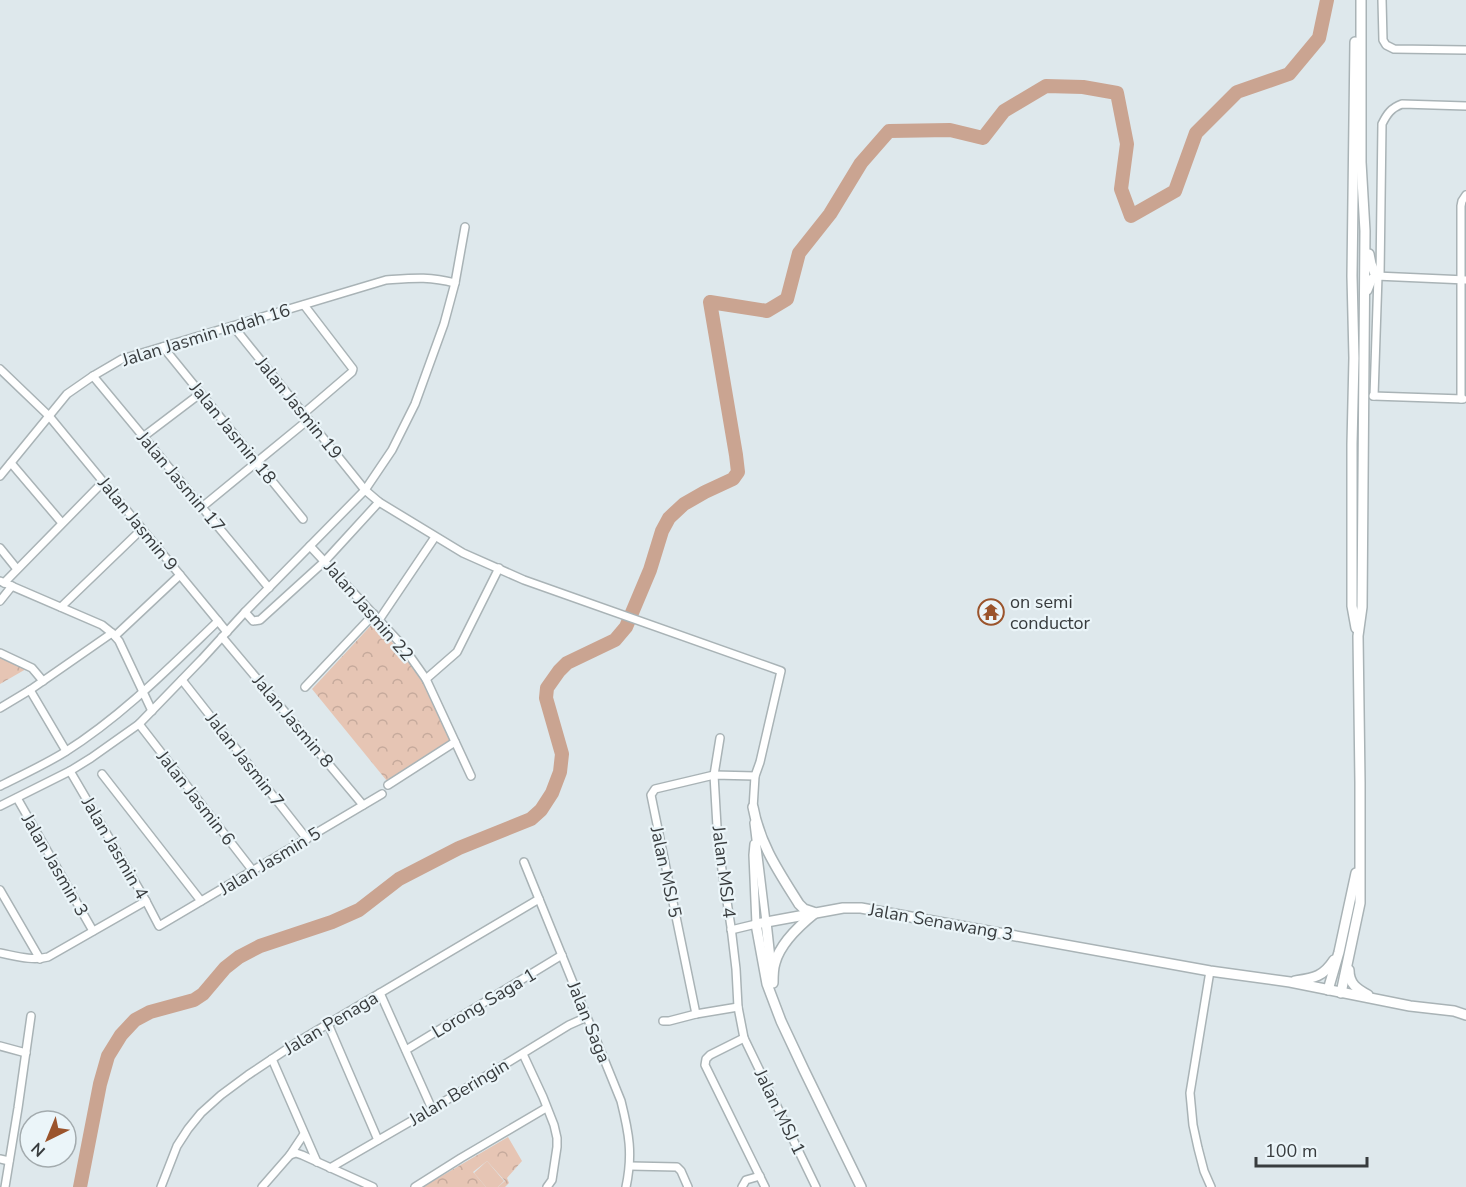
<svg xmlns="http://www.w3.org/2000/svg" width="1466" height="1187" viewBox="0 0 1466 1187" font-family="'Nunito Sans',sans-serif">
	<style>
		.forest { fill: url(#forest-crowns) }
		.garden { fill: #e6c5b4 }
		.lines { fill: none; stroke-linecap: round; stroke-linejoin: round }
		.river { stroke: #caa491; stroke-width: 14 }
		.street-casing { stroke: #a9b3b6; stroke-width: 10 }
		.secondary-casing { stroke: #a9b3b6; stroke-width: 12 }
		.street { stroke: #fff; stroke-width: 7 }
		.secondary { stroke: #fff; stroke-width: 9 }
		.labels { text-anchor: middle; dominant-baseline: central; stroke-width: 4.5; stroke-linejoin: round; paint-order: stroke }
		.street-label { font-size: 18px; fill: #383c3e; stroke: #ebf5f9 }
		.poi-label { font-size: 18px; fill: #383c3e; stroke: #ebf5f9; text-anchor: start }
	</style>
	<defs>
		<pattern id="forest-crowns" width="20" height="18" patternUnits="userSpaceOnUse" patternTransform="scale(1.5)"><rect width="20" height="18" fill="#e6c5b4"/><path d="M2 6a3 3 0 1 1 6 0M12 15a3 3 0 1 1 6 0" fill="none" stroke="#c6aa9c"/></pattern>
	</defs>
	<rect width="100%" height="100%" fill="#dee8ec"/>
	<g class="forest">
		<polygon points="375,621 423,680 452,741 387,781 312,689"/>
		<polygon points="0,651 33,665 0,684"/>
		<polygon points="508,1137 522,1161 507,1178 509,1183 505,1187 498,1187 505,1181 487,1161 473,1172 486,1187 423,1187"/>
	</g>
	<polygon class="garden" points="487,1161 504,1181 498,1187 486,1187 474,1173"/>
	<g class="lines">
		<polyline class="river" points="80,1187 100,1084 108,1056 121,1035 135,1020 150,1012 194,1000 203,994 225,968 239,957 260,946 332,922 359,910 399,879 459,848 531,819 541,810 552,793 560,772 562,754 546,698 547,688 559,671 567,663 615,640 626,627 650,570 662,531 669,518 684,504 705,492 733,479 738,472 736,455 710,302 767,311 787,299 799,253 830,214 861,163 889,131 950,130 983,138 1004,111 1046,86 1083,87 1117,93 1127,144 1121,189 1131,216 1175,191 1196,133 1237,92 1289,74 1319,38 1327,0"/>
		<g class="street-casing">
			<g id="street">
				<polyline points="1382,0 1383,40 1386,45 1394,49 1466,50"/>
				<polyline points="1376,276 1466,280"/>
				<path d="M1380,276l2,-152c5,-10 9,-16 20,-20l64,2"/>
				<polyline points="233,326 365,490 379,502 463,553 524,580 781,671 760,762 755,776 753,809"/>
				<polyline points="163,347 303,519"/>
				<polyline points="0,369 49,416 227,632"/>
				<polyline points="93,376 269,588"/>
				<polyline points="1373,396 1463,399"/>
				<polyline points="1374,396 1378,276"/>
				<polyline points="1461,399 1461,206 1462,201 1466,195"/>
				<polyline points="303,414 352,372 353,369 304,305"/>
				<polyline points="143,437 201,393"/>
				<polyline points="11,463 62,523"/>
				<path d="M0,476l67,-82 26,-18 29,-17 264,-79c27,-2 43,-4 69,3"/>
				<polyline points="202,507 308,420"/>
				<polyline points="310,546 402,645 426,679 471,776"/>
				<polyline points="0,548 17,569"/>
				<polyline points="0,581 102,625 112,633 119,641 152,711"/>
				<polyline points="4,583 103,482"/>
				<polyline points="0,601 12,586"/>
				<polyline points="61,607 142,529"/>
				<polyline points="245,612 253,621 260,620 325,561 379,502"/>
				<polyline points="379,620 435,537"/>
				<polyline points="115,636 180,575"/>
				<polyline points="222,637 363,805"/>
				<polyline points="0,653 32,668 43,681"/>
				<polyline points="426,679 457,652 499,568"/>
				<polyline points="182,680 307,839"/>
				<polyline points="305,687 374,614"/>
				<polyline points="30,690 66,751"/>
				<polyline points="0,708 30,690 112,633"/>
				<polyline points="139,724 253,871"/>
				<polyline points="720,738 714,775 718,844 731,927 736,969 738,1007 744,1038 816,1187"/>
				<polyline points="70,771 146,901 159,926 382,794"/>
				<polyline points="102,774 201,901"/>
				<polyline points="388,785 455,742"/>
				<path d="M0,786c22,-11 44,-21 65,-34 57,-36 104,-84 153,-131"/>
				<polyline points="17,798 93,931"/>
				<polyline points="0,806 70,771 91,758 139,724 202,659 245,612 365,490 392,450 415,404 444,324 455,283 465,227"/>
				<polyline points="754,823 766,922"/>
				<path d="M524,862l97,239c8,32 12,53 5,86"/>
				<polyline points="0,890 40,959"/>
				<polyline points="731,930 756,924 753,855 754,844"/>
				<path d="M0,953c16,3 32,8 48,4l98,-56"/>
				<polyline points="1210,971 1190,1093 1193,1125 1198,1148 1204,1171 1211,1187"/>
				<polyline points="380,993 432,1109"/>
				<polyline points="696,1014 651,795 655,789 714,775 755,776"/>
				<polyline points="663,1021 669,1021 696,1014 738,1007"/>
				<polyline points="328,1024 378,1140"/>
				<polyline points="744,1038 710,1055 706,1059 705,1065 765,1187"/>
				<polyline points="0,1046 26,1053"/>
				<polyline points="406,1050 562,955"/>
				<polyline points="523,1054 543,1097 554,1125 557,1138 557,1147 552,1180 547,1187"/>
				<polyline points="272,1059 317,1162"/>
				<polyline points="290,1155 296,1153 302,1155 373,1187"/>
				<polyline points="0,1159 9,1161"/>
				<polyline points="630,1166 677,1167 681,1171 688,1187"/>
				<polyline points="330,1168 432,1109 569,1025 587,1017"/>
				<polyline points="5,1187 18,1108 31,1016"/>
				<polyline points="161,1187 177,1146 188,1129 201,1113 221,1095 248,1075 299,1041 539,899"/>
				<polyline points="262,1187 290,1155 304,1134"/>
				<polyline points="415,1187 461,1158 546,1108"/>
				<polyline points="742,1187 746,1180 760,1176"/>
			</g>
		</g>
		<g class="secondary-casing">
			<g id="secondary">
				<polyline points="1355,42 1352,276 1354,358 1352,444 1352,606 1356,628"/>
				<polyline points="1367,290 1371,280 1376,276 1371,264 1369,254"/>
				<path d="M753,807c7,38 26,65 46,97l5,5 9,3"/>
				<polyline points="766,922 771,968"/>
				<path d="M1349,970c0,14 8,19 19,25"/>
				<path d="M1295,981c19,-3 28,-4 39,-21"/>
				<path d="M773,983c0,-7 0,-14 2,-20 5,-19 25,-38 40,-50"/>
				<polyline points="1328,990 1339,952 1356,873"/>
				<polyline points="1341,993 1360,903 1360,782 1358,636 1362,607 1365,231 1361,162 1361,0"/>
				<polyline points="861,1187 804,1070 781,1021 767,984 756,924 843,908 861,908 1210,971 1290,982 1410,1006 1454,1011 1466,1015"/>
			</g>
		</g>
		<use href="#street" class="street"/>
		<use href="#secondary" class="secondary"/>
	</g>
	<defs>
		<g id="temple-ring" transform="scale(1.35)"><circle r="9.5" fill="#ebf5f9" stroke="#9b542c" stroke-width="1.5"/><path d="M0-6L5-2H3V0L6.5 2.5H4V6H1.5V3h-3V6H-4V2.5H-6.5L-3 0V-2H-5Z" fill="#9b542c"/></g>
	</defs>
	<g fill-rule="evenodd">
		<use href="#temple-ring" x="991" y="612"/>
	</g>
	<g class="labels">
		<g class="street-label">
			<text transform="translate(206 335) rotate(-17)">Jalan Jasmin Indah 16</text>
			<text transform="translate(299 408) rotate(51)">Jalan Jasmin 19</text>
			<text transform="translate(233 433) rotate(51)">Jalan Jasmin 18</text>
			<text transform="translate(181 482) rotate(50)">Jalan Jasmin 17</text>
			<text transform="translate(138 524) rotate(51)">Jalan Jasmin 9</text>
			<text transform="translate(369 611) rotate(49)">Jalan Jasmin 22</text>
			<text transform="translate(293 721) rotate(50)">Jalan Jasmin 8</text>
			<text transform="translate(245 760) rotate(52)">Jalan Jasmin 7</text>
			<text transform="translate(196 798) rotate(52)">Jalan Jasmin 6</text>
			<text transform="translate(115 848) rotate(60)">Jalan Jasmin 4</text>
			<text transform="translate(270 861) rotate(-31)">Jalan Jasmin 5</text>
			<text transform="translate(55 865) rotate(60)">Jalan Jasmin 3</text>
			<text transform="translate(666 872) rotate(78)">Jalan MSJ 5</text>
			<text transform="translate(724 872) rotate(83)">Jalan MSJ 4</text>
			<text transform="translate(941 922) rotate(10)">Jalan Senawang 3</text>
			<text transform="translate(484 1003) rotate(-31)">Lorong Saga 1</text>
			<text transform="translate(589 1022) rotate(68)">Jalan Saga</text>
			<text transform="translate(331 1023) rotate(-31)">Jalan Penaga</text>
			<text transform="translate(459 1092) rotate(-31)">Jalan Beringin</text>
			<text transform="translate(780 1112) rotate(64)">Jalan MSJ 1</text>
		</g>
		<g class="poi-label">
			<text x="1010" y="602">on semi<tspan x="1010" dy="21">conductor</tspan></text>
		</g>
	</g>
	<g transform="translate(48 1139) rotate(223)"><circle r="28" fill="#ebf5f9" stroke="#a3abae" stroke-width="1.5"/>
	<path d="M0-4.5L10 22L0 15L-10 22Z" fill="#9b542c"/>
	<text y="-9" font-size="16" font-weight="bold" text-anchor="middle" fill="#383c3e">N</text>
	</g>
	<path d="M1256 1157v9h111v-9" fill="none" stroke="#383c3e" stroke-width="3"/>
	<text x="1265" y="1157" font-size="18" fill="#383c3e" stroke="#ebf5f9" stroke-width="4.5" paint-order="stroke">100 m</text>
</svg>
